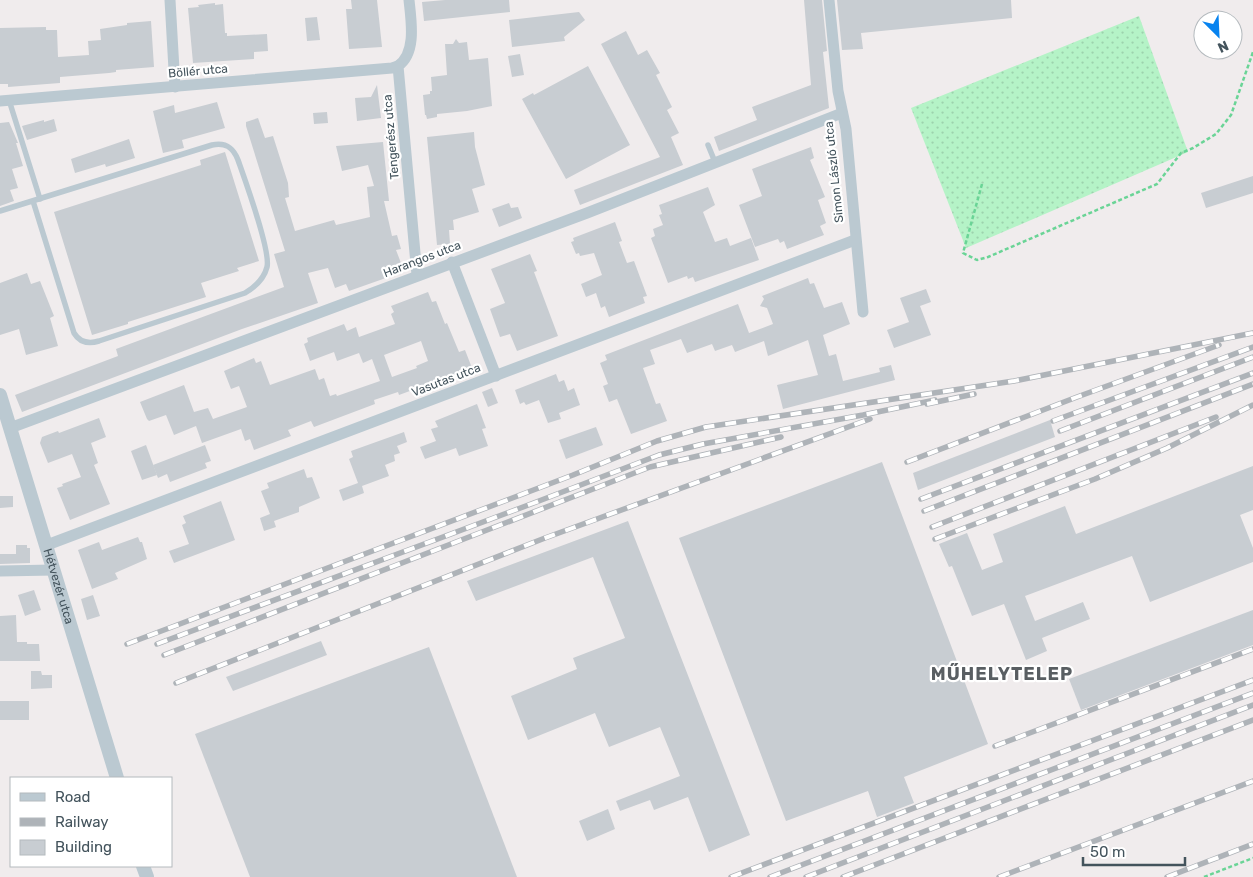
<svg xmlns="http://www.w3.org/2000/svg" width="1253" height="877" viewBox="0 0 1253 877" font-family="Rubik,sans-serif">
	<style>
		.grass { fill: url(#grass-dots) }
		.building { fill: #c8cdd2; fill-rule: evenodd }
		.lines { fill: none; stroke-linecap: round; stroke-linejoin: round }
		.path { stroke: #6ad496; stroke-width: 2.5; stroke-dasharray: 4 2.5; stroke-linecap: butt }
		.service { stroke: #bbc9d1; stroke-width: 5.5 }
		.minor { stroke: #bbc9d1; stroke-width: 11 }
		.tertiary { stroke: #bbc9d1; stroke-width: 14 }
		.rail-casing { stroke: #aeb3b8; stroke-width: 5.5 }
		.rail { stroke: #fff; stroke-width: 4; stroke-dasharray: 11; stroke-linecap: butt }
		.labels { text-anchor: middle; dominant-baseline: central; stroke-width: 4.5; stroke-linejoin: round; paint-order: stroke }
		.street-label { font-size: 12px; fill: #43535c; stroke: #fff }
		.district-label { font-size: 18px; font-weight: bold; letter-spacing: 1px; fill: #595e62; stroke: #fff }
	</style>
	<defs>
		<pattern id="grass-dots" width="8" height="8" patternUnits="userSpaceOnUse" patternTransform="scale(1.25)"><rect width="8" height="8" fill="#b5f3c7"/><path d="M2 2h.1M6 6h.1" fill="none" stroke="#9dd2ad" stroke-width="1.8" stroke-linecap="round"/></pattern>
	</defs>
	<rect width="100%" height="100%" fill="#f0eced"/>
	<polygon class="grass" points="1139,16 1188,152 966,248 911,108"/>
	<g class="building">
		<polygon points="351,0 377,0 382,47 349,49 346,9 352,9"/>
		<polygon points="445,0 509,0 510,12 424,21 422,2"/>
		<polygon points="804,0 822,0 827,51 823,52 829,108 719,151 714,137 757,120 752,107 811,85"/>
		<polygon points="837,0 1011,0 1012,18 861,33 863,49 842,50"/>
		<polygon points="215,3 215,5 223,4 225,33 227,33 227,36 267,34 268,51 254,52 254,59 193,63 188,8 199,7 198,5"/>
		<polygon points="579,12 585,20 564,37 565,41 512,47 509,20"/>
		<polygon points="317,17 320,40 307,41 305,18"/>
		<polygon points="151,21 154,67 116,70 116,72 109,73 60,77 60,83 8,87 8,84 0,84 0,28 46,27 46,30 57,30 58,57 89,55 88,41 101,40 100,29 127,25 127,23"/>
		<polygon points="626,31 638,55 647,50 660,73 656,75 672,107 667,110 679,133 671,137 683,165 580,205 574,190 660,157 601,44"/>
		<polygon points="456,39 459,43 467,42 469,60 488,58 492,106 467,111 437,114 437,117 427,119 426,115 425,115 423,95 430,94 430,91 432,91 431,77 447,75 445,44 453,44"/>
		<polygon points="520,54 524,75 512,77 508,56"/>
		<polygon points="588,66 630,145 566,179 522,99 533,93 534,95"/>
		<polygon points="377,85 381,118 357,121 355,98 371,97"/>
		<polygon points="217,102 225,128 182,140 184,148 163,153 153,111 174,105 175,113"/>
		<polygon points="327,112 328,123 314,124 313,113"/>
		<polygon points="258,118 265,138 273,136 288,183 289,197 285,198 295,231 334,220 336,225 370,217 367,187 374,186 368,165 342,171 336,146 383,142 389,201 384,201 392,236 397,235 401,249 396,250 401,263 396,264 400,273 349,291 346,284 335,288 328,268 308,273 318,303 242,329 22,412 15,395 118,356 116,349 284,287 274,254 285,251 246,126 246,122"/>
		<polygon points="54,119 57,131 27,140 22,126 44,120 44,122"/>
		<polygon points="9,122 18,143 16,143 23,166 12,169 18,188 10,190 14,201 0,206 0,123"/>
		<polygon points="474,132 475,147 485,185 472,189 479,212 453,220 454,230 449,230 450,244 437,245 427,137"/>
		<polygon points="129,139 135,158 106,167 105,164 75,173 71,159"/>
		<polygon points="811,147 814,158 810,160 825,197 818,200 826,223 820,226 824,235 787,249 784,241 780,243 778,239 755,247 739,205 762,196 752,169"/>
		<polygon points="225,152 259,261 237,268 239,271 201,283 206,297 128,322 128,324 92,335 54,212 201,165 200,160"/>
		<polygon points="1253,176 1253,193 1206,208 1201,193"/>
		<polygon points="708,187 715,205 703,212 715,242 727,238 730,246 751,238 759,260 695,282 693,277 688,279 687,276 668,283 651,238 655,236 653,229 663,225 659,215 662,214 659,205"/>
		<polygon points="509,203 511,208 518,207 522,218 499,227 492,209"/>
		<polygon points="615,222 622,241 619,242 627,263 634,261 647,296 643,297 645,303 609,317 605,306 601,308 596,293 586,297 581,284 602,275 594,253 580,256 579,253 576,254 571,242 574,241 573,238"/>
		<polygon points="530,254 537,271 534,272 558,336 517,351 510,334 500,337 490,309 505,303 491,269"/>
		<polygon points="27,273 31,284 40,281 54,316 50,318 58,346 26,355 19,329 0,335 0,283"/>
		<polygon points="808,278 810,284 814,283 824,308 842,302 850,324 823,335 829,356 836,354 843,381 880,372 879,368 891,365 895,380 783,409 777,385 818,375 808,340 768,356 764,341 735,352 732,345 715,351 712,344 687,353 681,339 650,350 655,364 643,368 656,404 660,403 667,421 631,434 617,399 609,402 603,386 608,384 600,363 607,360 605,355 738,304 749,333 773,324 767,308 760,306 764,299 762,296"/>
		<polygon points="926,289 931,302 920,306 931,335 894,348 887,330 909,322 900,298"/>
		<path d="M428,292l4,10 4,-1 9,23 2,-1 12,29 6,-2 7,18 -73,27 -1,-3 -24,8 1,4 -61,23 -3,-6 -23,9 3,6 -37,14 -4,-11 -5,2 -4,-12 -39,14 -6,-17 -22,9 -8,-20 -17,6 -2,-2 -7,-17 44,-17 10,27 14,-4 5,11 34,-12 -8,-21 -8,3 -7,-18 30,-13 2,5 5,-2 9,24 45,-16 4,11 5,-2 6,18 6,-2 1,2 43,-15 -8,-22 -9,4 -4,-10 -22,8 -3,-9 -24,9 -6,-17 4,-2 -1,-4 37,-14 3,7 9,-4 3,10 36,-13 -4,-10 3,-2 -3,-6zM421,341l7,20 -12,5 1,2 -25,9 -8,-22z"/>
		<polygon points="556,374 559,382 564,380 568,391 574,388 580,405 559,413 561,419 548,423 539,400 526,405 524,402 520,404 515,390"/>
		<polygon points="492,388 498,403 488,407 482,392"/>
		<polygon points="477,404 486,428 482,429 488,446 459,456 456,448 425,459 420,447 436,441 431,429 438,427 435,421"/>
		<polygon points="99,418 106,437 91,443 98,463 94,465 110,504 70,520 57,488 63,486 62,484 81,477 72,454 48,463 40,443 42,437 58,431 59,433"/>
		<polygon points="1050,420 1055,437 918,490 913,473"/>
		<polygon points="596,427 603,445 566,459 559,440"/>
		<polygon points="404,432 407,442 397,446 400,453 394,455 395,461 385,465 389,476 362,486 364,493 343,501 339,490 358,483 349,459 353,457 351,451"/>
		<polygon points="146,445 157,475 142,480 131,451"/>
		<polygon points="205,445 211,461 205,463 207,468 170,482 167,474 158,478 153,465"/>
		<polygon points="882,462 988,744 904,777 914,803 877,817 868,791 786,821 679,538"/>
		<polygon points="1253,466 1253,510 1240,515 1253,548 1253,562 1150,602 1132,556 1025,596 1035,621 1083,602 1090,619 1042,638 1047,651 1026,660 1004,604 972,616 952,566 949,567 939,544 967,533 982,570 1003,562 993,534 1065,506 1076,534"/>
		<polygon points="304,469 307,478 312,477 320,498 299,507 299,512 274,521 276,527 264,531 260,518 270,514 261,491 269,488 267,483"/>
		<polygon points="0,496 13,496 13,507 0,508"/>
		<polygon points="221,501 235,540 174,563 169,551 189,544 182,525 186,523 183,516"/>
		<polygon points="628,521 750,835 709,852 688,797 654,810 650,800 620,811 616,801 680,776 660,727 609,747 595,713 528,740 511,696 577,669 573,658 625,638 593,557 476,601 467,581"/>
		<polygon points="138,537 140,542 142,542 147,559 115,573 118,579 92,589 78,550 99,542 102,550"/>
		<polygon points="16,545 27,545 27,548 30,548 30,563 0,564 0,554 16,554"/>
		<polygon points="34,590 41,610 25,616 18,595"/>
		<polygon points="93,595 100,616 87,620 81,599"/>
		<polygon points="1253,610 1253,645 1081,710 1069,679"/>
		<polygon points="16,615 17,642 27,642 27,644 39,644 40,661 0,661 0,616"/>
		<polygon points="321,641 327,655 233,691 226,677"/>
		<polygon points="429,647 517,877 250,877 195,734"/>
		<polygon points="31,671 41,671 42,675 52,675 52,688 31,689"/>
		<rect x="0" y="701" width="29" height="19"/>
		<polygon points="608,809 615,829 587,841 579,821"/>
	</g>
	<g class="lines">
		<g class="path">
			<polyline points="982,184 963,253 977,260 988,257 1157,184 1181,153 1193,148 1216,134 1231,115 1253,52"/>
			<polyline points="1204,877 1253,858"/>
		</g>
		<g class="service">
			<polyline points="9,100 40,199"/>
			<polyline points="708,145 715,162"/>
			<path d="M0,211l212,-66c13,-3 21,2 26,15 7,20 33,91 29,107 -3,12 -12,20 -22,26l-146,48c-10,3 -19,2 -25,-8l-41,-132"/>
		</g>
		<g class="minor">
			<polyline points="170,0 175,87"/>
			<path d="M409,0c2,20 8,53 -11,66l19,209"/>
			<polyline points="829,0 838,91 846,129 863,312"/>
			<polyline points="0,101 392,68 398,66"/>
			<polyline points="452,262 496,376"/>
			<polyline points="10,428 587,213 842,113"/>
			<polyline points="47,545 855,240"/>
			<polyline points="0,571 54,570"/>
		</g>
		<g class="tertiary">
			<path id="s1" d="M0,395l117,383"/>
			<polyline points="143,866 147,877"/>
		</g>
		<g class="rail-casing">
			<g id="rail">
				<polyline points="927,404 974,394"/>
				<polyline points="1053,421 1253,347"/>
				<polyline points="1060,431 1253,357"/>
				<polyline points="907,462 1077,397 1219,345"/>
				<polyline points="921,499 1253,373"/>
				<polyline points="924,511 1253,384"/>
				<polyline points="932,527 1216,417"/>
				<polyline points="935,539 1095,479 1167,448 1253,405"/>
				<polyline points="127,644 573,475 657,441 706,427 1014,381 1253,333"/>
				<polyline points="157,644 531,504 659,455 703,444 863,415 935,400"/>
				<polyline points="164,655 650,467 781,437"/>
				<polyline points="176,683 545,538 870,419"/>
				<polyline points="995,746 1253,649"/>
				<polyline points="731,877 1253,680"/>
				<polyline points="770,877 1253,693"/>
				<polyline points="806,877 1253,705"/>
				<polyline points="843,877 1253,720"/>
				<polyline points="999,877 1253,781"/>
				<polyline points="1167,877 1253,844"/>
			</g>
		</g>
		<use href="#rail" class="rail"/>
	</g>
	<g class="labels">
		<g class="street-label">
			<text transform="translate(198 71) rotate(-5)">Böllér utca</text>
			<text transform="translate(391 137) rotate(-95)">Tengerész utca</text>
			<text transform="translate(834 172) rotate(-96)">Simon László utca</text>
			<text transform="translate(422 259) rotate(-21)">Harangos utca</text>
			<text transform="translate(446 380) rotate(-21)">Vasutas utca</text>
			<text stroke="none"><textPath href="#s1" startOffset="200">Hétvezér utca</textPath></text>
		</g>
		<g class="district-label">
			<text x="1002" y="674">MŰHELYTELEP</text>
		</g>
	</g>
	<rect x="10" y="777" width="162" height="90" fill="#ffffff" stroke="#b4babe"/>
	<rect x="20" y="793" width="25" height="8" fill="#bbc9d1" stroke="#b4babe"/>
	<text x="55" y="802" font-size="15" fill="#43535c">Road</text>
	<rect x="20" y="818" width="25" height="8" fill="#aeb3b8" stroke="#b4babe"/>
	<text x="55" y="827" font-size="15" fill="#43535c">Railway</text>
	<rect x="20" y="840" width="25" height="15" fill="#c8cdd2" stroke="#b4babe"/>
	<text x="55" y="852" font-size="15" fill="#43535c">Building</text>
	<g transform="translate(1218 35) rotate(156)"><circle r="24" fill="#ffffff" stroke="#b4babe"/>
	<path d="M0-4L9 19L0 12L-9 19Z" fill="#0783ef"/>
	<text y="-8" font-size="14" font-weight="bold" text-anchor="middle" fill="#43535c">N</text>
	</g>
	<path d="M1083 857v8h102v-8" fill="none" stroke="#43535c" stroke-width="2.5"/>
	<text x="1090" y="857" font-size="15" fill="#43535c" stroke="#ffffff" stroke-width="4" paint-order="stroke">50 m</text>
</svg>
